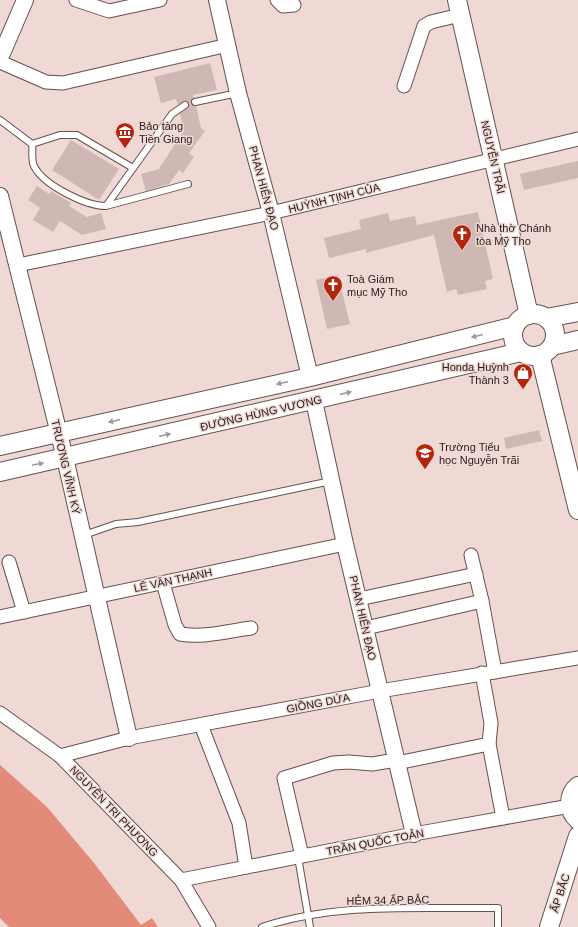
<svg xmlns="http://www.w3.org/2000/svg" width="578" height="927" viewBox="0 0 578 927" font-family="Helvetica,sans-serif">
	<style>
		.water { fill: #e38a78 }
		.building { fill: #cfb8b3 }
		.lines { fill: none; stroke-linecap: round; stroke-linejoin: round }
		.service-casing { stroke: #65514d; stroke-width: 8 }
		.minor-casing { stroke: #65514d; stroke-width: 15 }
		.tertiary-casing { stroke: #65514d; stroke-width: 18 }
		.secondary-casing { stroke: #65514d; stroke-width: 20 }
		.service { stroke: #fff; stroke-width: 6 }
		.minor { stroke: #fff; stroke-width: 13 }
		.tertiary { stroke: #fff; stroke-width: 16 }
		.secondary { stroke: #fff; stroke-width: 18 }
		.oneway { fill: #9f9b9a }
		.labels { text-anchor: middle; dominant-baseline: central; stroke-width: 3; stroke-linejoin: round; paint-order: stroke }
		.poi-label { font-size: 11px; fill: #29211f; stroke: #f0d9d4; text-anchor: start }
		.street-label { font-size: 11px; fill: #29211f; stroke: #f0d9d4 }
	</style>
	<rect width="100%" height="100%" fill="#f0d9d4"/>
	<polygon class="water" points="0,765 47,807 94,863 141,925 152,918 158,927 9,927 0,918"/>
	<g class="building">
		<polygon points="210,63 217,90 193,95 194,98 191,101 192,105 196,106 201,128 205,131 189,153 194,157 183,173 179,170 169,184 146,191 141,174 159,169 184,130 180,114 189,105 185,101 178,105 176,99 161,103 154,77"/>
		<polygon points="71,140 119,169 99,200 52,170"/>
		<polygon points="578,161 578,178 524,190 520,174"/>
		<polygon points="37,186 49,194 51,191 71,203 69,206 87,217 101,213 106,229 82,235 60,221 53,232 33,220 40,208 28,200"/>
		<polygon points="478,212 493,279 485,281 487,289 458,295 456,289 447,292 434,235 366,253 366,249 329,258 324,238 361,229 359,220 388,213 390,221 415,216 417,225"/>
		<polygon points="338,275 350,324 327,329 316,280"/>
		<polygon points="539,430 542,441 506,449 504,438"/>
	</g>
	<g class="lines">
		<g class="service-casing">
			<g id="service">
				<polyline points="195,102 238,93"/>
				<path d="M0,120l32,24c1,6 -1,16 2,22 9,19 52,40 72,40l66,-92 13,-9"/>
				<polyline points="32,144 60,135 77,135 133,168"/>
				<polyline points="106,206 188,184"/>
				<polyline points="84,535 116,524 138,522 331,481"/>
				<polyline points="298,857 310,927"/>
				<path d="M262,927c76,-25 157,-18 236,-19v19"/>
			</g>
		</g>
		<g class="minor-casing">
			<g id="minor">
				<polyline points="76,0 109,11 160,0"/>
				<polyline points="277,0 283,6 294,5"/>
				<polyline points="0,62 46,82 63,83 228,45"/>
				<polyline points="404,86 424,26 431,22 460,15"/>
				<polyline points="18,265 271,213 578,139"/>
				<polyline points="471,555 482,601"/>
				<polyline points="9,562 24,612"/>
				<path d="M163,583l12,42 5,9c24,4 48,-3 71,-6"/>
				<polyline points="359,599 476,574"/>
				<polyline points="0,617 345,544"/>
				<polyline points="366,628 482,601 495,672"/>
				<polyline points="482,673 491,723 489,744 503,818"/>
				<polyline points="0,713 60,756 181,880 209,927"/>
				<polyline points="201,725 239,823 246,867"/>
				<polyline points="60,756 129,738 380,691 578,658"/>
				<polyline points="397,763 489,744"/>
				<polyline points="302,856 284,778 333,763 349,762 372,764 396,760"/>
				<polyline points="181,880 414,834 570,806"/>
			</g>
		</g>
		<g class="tertiary-casing">
			<g id="tertiary">
				<polyline points="217,0 238,93 271,213 310,377"/>
				<polyline points="0,58 25,0"/>
				<polyline points="0,196 65,458 129,738"/>
				<polyline points="314,401 345,544 414,834"/>
			</g>
		</g>
		<g class="secondary-casing">
			<g id="secondary">
				<polyline points="457,0 529,315"/>
				<circle cx="534" cy="335" r="21"/>
				<polyline points="546,318 578,312"/>
				<polyline points="552,346 578,340"/>
				<polyline points="540,355 578,510"/>
				<polyline points="0,446 310,377 515,326"/>
				<polyline points="0,472 521,352"/>
				<path d="M578,786c-11,9 -10,25 0,34"/>
				<polyline points="549,927 578,836"/>
			</g>
		</g>
		<use href="#service" class="service"/>
		<use href="#minor" class="minor"/>
		<use href="#tertiary" class="tertiary"/>
		<use href="#secondary" class="secondary"/>
	</g>
	<defs><path id="oneway-solid" d="M-6-.8H1V-3.2L6.5 0L1 3.2V.8H-6Z"/></defs>
	<g class="oneway">
		<use href="#oneway-solid" transform="translate(477 336) rotate(166)"/>
		<use href="#oneway-solid" transform="translate(282 383) rotate(167)"/>
		<use href="#oneway-solid" transform="translate(346 393) rotate(-13)"/>
		<use href="#oneway-solid" transform="translate(114 421) rotate(167)"/>
		<use href="#oneway-solid" transform="translate(165 435) rotate(-13)"/>
		<use href="#oneway-solid" transform="translate(38 464) rotate(-12)"/>
	</g>
	<defs>
		<g id="museum-pin" transform="scale(1)"><path d="M0 17L-7.5 6A9.5 9.5 0 1 1 7.5 6Z" fill="#b3260d" stroke="#f0d9d4"/><path d="M0-6L6-3V-2H-6V-3ZM-5-1h2V3h-2ZM-1-1h2V3h-2ZM3-1h2V3H3ZM-6 4H6V6H-6Z" fill="#fff"/></g>
		<g id="church-pin" transform="scale(1)"><path d="M0 17L-7.5 6A9.5 9.5 0 1 1 7.5 6Z" fill="#b3260d" stroke="#f0d9d4"/><path d="M-1.2-6h2.4v3.5h3.3v2.4h-3.3V6h-2.4V-.1h-3.3v-2.4h3.3Z" fill="#fff"/></g>
		<g id="shop-pin" transform="scale(1)"><path d="M0 17L-7.5 6A9.5 9.5 0 1 1 7.5 6Z" fill="#b3260d" stroke="#f0d9d4"/><path d="M-5-2.5h2.3a2.7 3.5 0 0 1 5.4 0H5L5.5 6h-11ZM-1.5-2.5h3a1.5 2.3 0 0 0-3 0Z" fill="#fff"/></g>
		<g id="school-pin" transform="scale(1)"><path d="M0 17L-7.5 6A9.5 9.5 0 1 1 7.5 6Z" fill="#b3260d" stroke="#f0d9d4"/><path d="M0-5L7-2L0 1L-7-2ZM-4 1L0 2.5L4 1V4Q0 6-4 4Z" fill="#fff"/></g>
	</defs>
	<g fill-rule="evenodd">
		<use href="#museum-pin" x="125" y="132"/>
		<use href="#church-pin" x="462" y="234"/>
		<use href="#church-pin" x="333" y="285"/>
		<use href="#shop-pin" x="523" y="373"/>
		<use href="#school-pin" x="425" y="453"/>
	</g>
	<g class="labels">
		<g class="poi-label">
			<text x="139" y="126">Bảo tàng<tspan x="139" dy="13">Tiền Giang</tspan></text>
			<text x="476" y="228">Nhà thờ Chánh<tspan x="476" dy="13">tòa Mỹ Tho</tspan></text>
			<text x="347" y="279">Toà Giám<tspan x="347" dy="13">mục Mỹ Tho</tspan></text>
			<text x="509" y="367" text-anchor="end">Honda Huỳnh<tspan x="509" dy="13">Thành 3</tspan></text>
			<text x="439" y="447">Trường Tiểu<tspan x="439" dy="13">học Nguyễn Trãi</tspan></text>
		</g>
		<g class="street-label">
			<text transform="translate(493 157) rotate(77)">NGUYỄN TRÃI</text>
			<text transform="translate(264 188) rotate(75)">PHAN HIỂN ĐẠO</text>
			<text transform="translate(334 198) rotate(-14)">HUỲNH TỊNH CỦA</text>
			<text transform="translate(261 413) rotate(-13)">ĐƯỜNG HÙNG VƯƠNG</text>
			<text transform="translate(66 467) rotate(77)">TRƯƠNG VĨNH KÝ</text>
			<text transform="translate(173 580) rotate(-12)">LÊ VĂN THẠNH</text>
			<text transform="translate(363 618) rotate(77)">PHAN HIỂN ĐẠO</text>
			<text transform="translate(318 703) rotate(-11)">GIỒNG DỨA</text>
			<text transform="translate(114 811) rotate(46)">NGUYỄN TRI PHƯƠNG</text>
			<text transform="translate(375 842) rotate(-11)">TRẦN QUỐC TOẢN</text>
			<text transform="translate(560 893) rotate(-72)">ẤP BẮC</text>
			<text transform="translate(388 900) rotate(-1)">HẺM 34 ẤP BẮC</text>
		</g>
	</g>
</svg>
